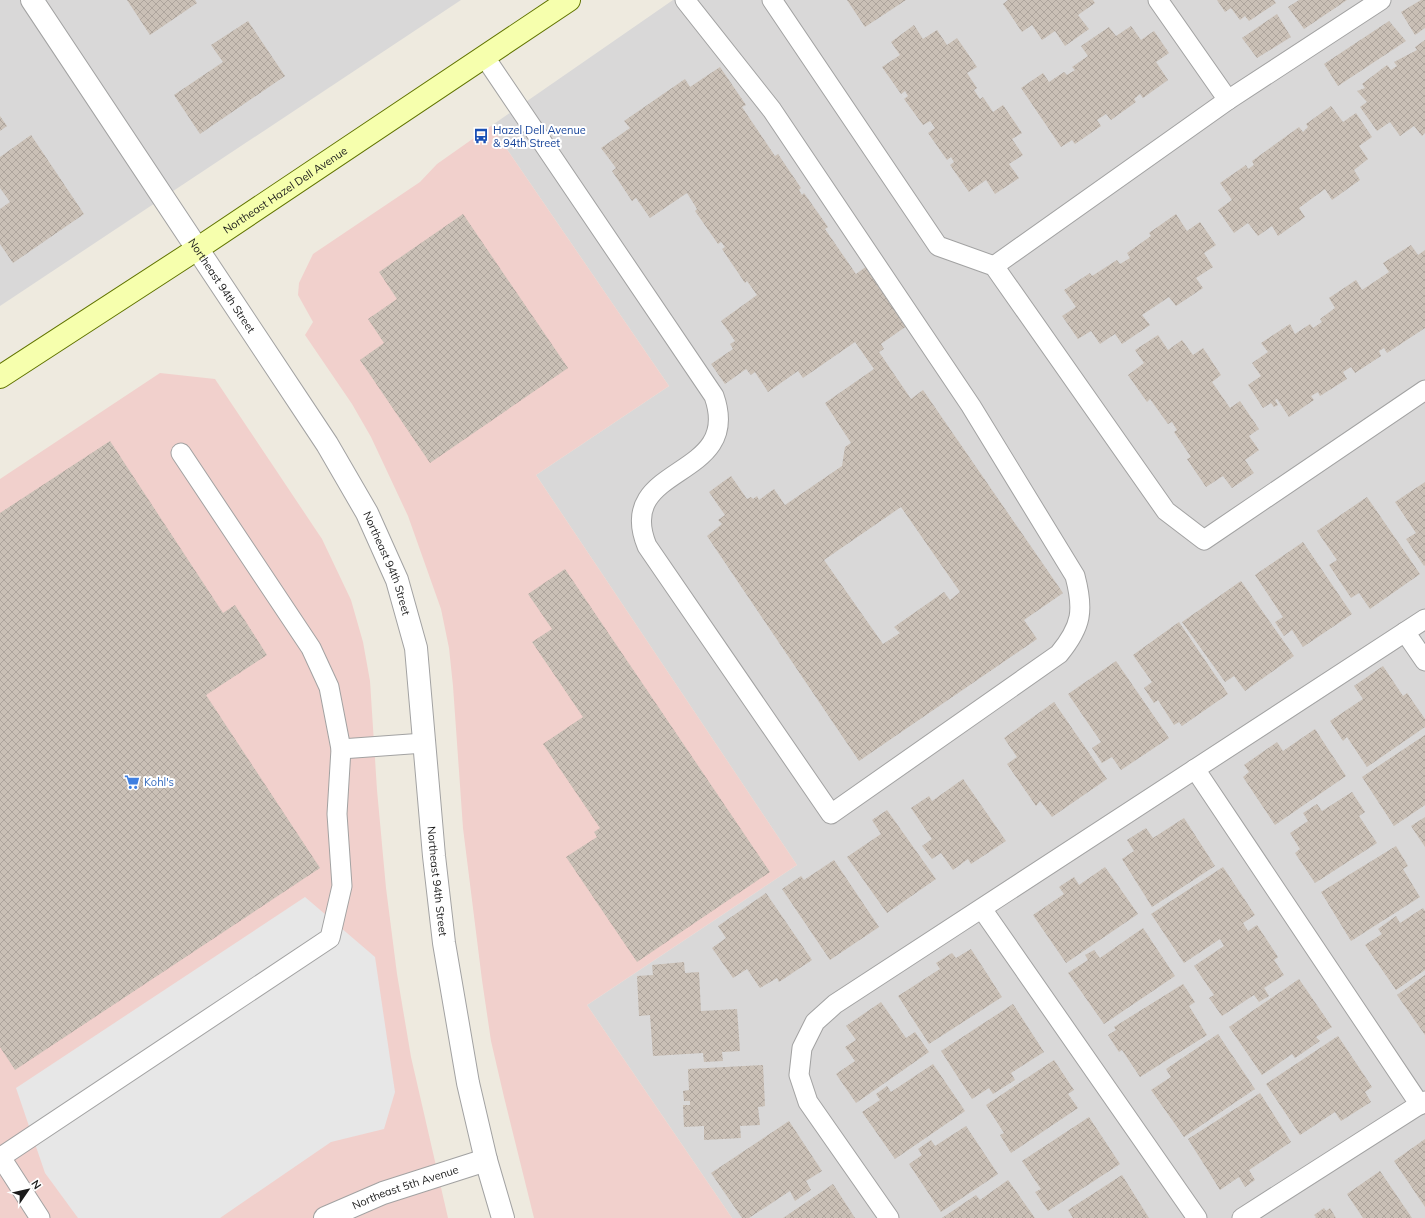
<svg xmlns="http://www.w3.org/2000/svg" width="1425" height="1218" viewBox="0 0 1425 1218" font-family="Mulish,sans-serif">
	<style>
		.residential { fill: #d9d8d8 }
		.commercial { fill: #f1d0cc }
		.parking { fill: #e7e7e7 }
		.building { fill: url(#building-cross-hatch); fill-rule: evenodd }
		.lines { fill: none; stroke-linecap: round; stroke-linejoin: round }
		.service-casing { stroke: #a2a2a2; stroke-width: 21 }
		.tertiary-casing { stroke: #a2a2a2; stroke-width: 24 }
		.secondary-casing { stroke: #617400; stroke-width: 24 }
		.service { stroke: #fff; stroke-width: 19 }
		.tertiary { stroke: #fff; stroke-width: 22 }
		.secondary { stroke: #f6ffad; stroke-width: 22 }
		.labels { text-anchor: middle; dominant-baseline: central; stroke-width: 4; stroke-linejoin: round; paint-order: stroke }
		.transit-label { font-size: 11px; fill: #164399; stroke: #fff; text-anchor: start }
		.street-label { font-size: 11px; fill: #1b1b1b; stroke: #fff }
		.shop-label { font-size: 11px; fill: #366cbe; stroke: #fff; text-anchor: start }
	</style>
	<defs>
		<pattern id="building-cross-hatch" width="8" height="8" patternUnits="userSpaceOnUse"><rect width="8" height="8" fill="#cac0b6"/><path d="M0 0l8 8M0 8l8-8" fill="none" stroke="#ada49c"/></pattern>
	</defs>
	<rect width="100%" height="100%" fill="#eeeadf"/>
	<g class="residential">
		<polygon points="0,0 461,0 0,306"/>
		<polygon points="673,0 1425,0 1425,1218 732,1218 587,1005 797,865 536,475 669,386 491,126"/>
	</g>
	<g class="commercial">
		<polygon points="491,126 669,386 536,475 797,865 587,1005 732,1218 534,1218 504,1097 491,1041 482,980 463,828 453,686 449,648 441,609 408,516 371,437 352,404 305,335 313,322 298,295 299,283 313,254 420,182 437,164"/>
		<polygon points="160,373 215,379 322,539 351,600 363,642 370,681 377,790 386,888 397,974 411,1057 448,1218 0,1218 0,479"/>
	</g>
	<polygon class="parking" points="305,897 375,957 395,1092 384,1129 331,1142 220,1218 78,1218 45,1173 16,1088"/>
	<g class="building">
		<polygon points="127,0 195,0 197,3 150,35"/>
		<polygon points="847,0 906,0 865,27"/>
		<polygon points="1008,0 1093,0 1095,3 1078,15 1089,29 1065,46 1055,31 1042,40 1032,25 1022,32 1003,4"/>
		<polygon points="1217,0 1274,0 1276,3 1249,21 1245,16 1240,20 1231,8 1225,12"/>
		<polygon points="1299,0 1347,0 1304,29 1288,7"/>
		<polygon points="1421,0 1425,0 1425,28 1415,35 1401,12"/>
		<polygon points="1277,14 1291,37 1257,58 1242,38"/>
		<polygon points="248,21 285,76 200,134 174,95 223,62 211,45"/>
		<polygon points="1389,21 1406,41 1338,86 1324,64"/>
		<polygon points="914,25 923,39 937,30 947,45 957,38 977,67 967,73 977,88 974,90 980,99 983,97 993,112 1003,105 1022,133 1012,139 1023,155 1009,164 1019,178 995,194 986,180 969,192 950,165 954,162 951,157 947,160 928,133 935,128 930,121 923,125 904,99 908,96 905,91 901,94 882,67 900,55 891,42"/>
		<polygon points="1131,26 1141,40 1154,31 1169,53 1156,62 1168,80 1143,98 1140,94 1134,99 1136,102 1111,120 1106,114 1097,120 1101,126 1075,144 1072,140 1061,147 1021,88 1043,73 1049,82 1064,72 1067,75 1075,70 1072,67 1088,56 1081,46 1109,27 1116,36"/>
		<polygon points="1425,40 1425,133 1422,136 1414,126 1400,136 1390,122 1377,131 1360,107 1367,102 1357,91 1365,88 1362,84 1387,65 1391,70 1397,66 1394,62 1417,50 1415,47"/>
		<path d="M720,67l26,38 -4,2 33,49 3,-2 23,34 -2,2 3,5 2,-2 24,34 -3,2 31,45 11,-8 41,59 -27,19 3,5 -5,3 32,47 12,-9 140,203 -39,27 13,19 -178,122 -152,-225 15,-12 -4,-4 7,-5 -16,-23 22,-16 16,23 4,-2 2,2 4,-3 2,4 15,-11 11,16 57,-39 3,-19 6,-4 -26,-40 49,-34 -19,-27 -52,36 -5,-7 -30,21 -13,-20 -4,3 -5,-6 -21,15 -14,-20 22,-15 -3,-5 5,-3 -14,-20 36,-26 -10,-14 -2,2 -23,-34 3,-2 -4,-5 -3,2 -23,-33 2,-2 -10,-16 -37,25 -14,-20 -4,3 -20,-30 4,-3 -15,-20 29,-20 -6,-7 61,-42 5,8zM901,507l59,85 -10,8 -6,-8 -50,35 6,6 -17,11 -59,-84z"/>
		<polygon points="1331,106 1343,122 1356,113 1372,137 1359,146 1368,159 1354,170 1360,180 1332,200 1325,189 1299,208 1305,217 1278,236 1272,226 1258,236 1248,223 1234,233 1218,210 1232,200 1220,183 1246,165 1248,169 1254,165 1252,161 1299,127 1303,132 1308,127 1306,124"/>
		<polygon points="0,116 7,126 0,131"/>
		<polygon points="31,135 84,214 13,263 0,244 0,209 10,202 0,188 0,157"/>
		<polygon points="463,214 568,368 430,463 360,360 384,343 368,319 397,299 379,272"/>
		<polygon points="1176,214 1187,231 1200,222 1216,245 1204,253 1213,267 1196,278 1203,288 1176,306 1169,297 1142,315 1150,325 1122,344 1115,334 1100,344 1091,331 1078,339 1062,316 1076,307 1064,290 1090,273 1092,276 1117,260 1120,264 1130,258 1127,253 1151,236 1149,233"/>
		<polygon points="1411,245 1418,255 1425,250 1425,328 1387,353 1384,348 1379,351 1381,356 1355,373 1351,367 1343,372 1347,379 1320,396 1318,392 1311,396 1314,400 1289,417 1277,399 1275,400 1278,405 1274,407 1271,403 1263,408 1248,385 1261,376 1252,363 1268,352 1261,343 1290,324 1295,334 1310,324 1313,328 1322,322 1320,319 1335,308 1329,298 1356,280 1362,290 1389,272 1383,263"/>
		<polygon points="1158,335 1168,350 1182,340 1193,355 1203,348 1221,375 1212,382 1230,408 1240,401 1259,429 1249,436 1259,450 1245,460 1254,473 1232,488 1223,476 1206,487 1187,459 1191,457 1174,432 1177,430 1172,422 1168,424 1150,399 1147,402 1128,375 1144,363 1135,350"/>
		<polygon points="110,441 223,613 235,605 267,655 206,695 320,868 15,1070 0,1047 0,513"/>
		<polygon points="1425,482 1425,565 1424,566 1406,539 1416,533 1395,502"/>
		<polygon points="1367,497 1420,574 1370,609 1359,593 1351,598 1329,565 1337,560 1317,531"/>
		<polygon points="1303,542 1352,614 1303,647 1292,630 1284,636 1275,622 1283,617 1255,575"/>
		<polygon points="565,569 770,872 637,962 566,857 597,837 594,832 600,828 543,744 583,717 532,642 552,629 528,594"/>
		<polygon points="1241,581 1294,656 1245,691 1234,676 1225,682 1182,622"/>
		<polygon points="1179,622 1228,694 1182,726 1179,722 1174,725 1158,700 1154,703 1144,688 1152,682 1133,655"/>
		<polygon points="1116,661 1169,738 1121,770 1112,757 1102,763 1092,748 1101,742 1068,694"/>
		<polygon points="1383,666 1403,696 1407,693 1425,719 1425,727 1367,767 1347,737 1343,741 1330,721 1363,699 1354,686"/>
		<polygon points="1054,702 1107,779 1052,817 1040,801 1036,806 1007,764 1017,757 1004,738"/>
		<polygon points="1315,729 1346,776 1275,825 1243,777 1249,772 1244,765 1277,742 1283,751"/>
		<polygon points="1425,735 1425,805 1394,826 1362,777"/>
		<polygon points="963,779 1006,841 971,864 968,859 953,870 941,853 932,859 922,846 932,839 911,808 929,796 932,801"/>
		<polygon points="1352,792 1365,812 1359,816 1377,843 1315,883 1295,853 1300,849 1290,833 1308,821 1303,813 1317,804 1322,811"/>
		<polygon points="887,810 936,879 887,913 847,857 881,834 872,820"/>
		<polygon points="1425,817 1425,847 1411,826"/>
		<polygon points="1184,818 1215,866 1152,907 1122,859 1134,851 1127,840 1146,828 1153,838"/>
		<polygon points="1396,846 1408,866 1403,869 1420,897 1351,941 1321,892"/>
		<polygon points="834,860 879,927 830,960 782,889 801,876 804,880"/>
		<polygon points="1105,867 1138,914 1066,963 1033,915 1064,894 1059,887 1074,877 1079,885"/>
		<polygon points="1223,867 1255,915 1243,923 1248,931 1257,925 1278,957 1274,960 1284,975 1264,988 1269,996 1259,1002 1254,995 1222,1016 1209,998 1214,995 1194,966 1224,946 1220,939 1184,963 1151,914"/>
		<polygon points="766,893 812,960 779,982 777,978 760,988 747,969 733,978 712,948 726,938 718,926"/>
		<polygon points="1423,908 1425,911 1425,970 1396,990 1365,945 1382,934 1378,929 1396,916 1400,923"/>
		<polygon points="1143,928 1175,976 1104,1024 1068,973 1088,960 1085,955 1094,950 1100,958"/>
		<polygon points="971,949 1002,997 929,1044 898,996 940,969 936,963 952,953 956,958"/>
		<polygon points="684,962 685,973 699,972 701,1011 737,1009 740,1051 722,1052 723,1061 704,1062 703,1053 653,1056 650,1015 639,1016 637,976 653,975 652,965"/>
		<polygon points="1425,975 1425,1035 1397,995"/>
		<polygon points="1299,979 1332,1027 1316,1037 1320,1041 1295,1058 1292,1054 1262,1075 1229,1027"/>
		<polygon points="1183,984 1195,1002 1189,1006 1207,1035 1140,1077 1122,1050 1119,1052 1108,1035 1116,1030 1114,1027"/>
		<polygon points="881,1002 906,1038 915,1032 929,1052 856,1103 836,1074 855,1061 845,1047 856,1040 846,1026"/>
		<polygon points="1013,1004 1044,1052 1011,1073 1015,1080 993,1094 989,1088 972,1099 941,1051"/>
		<polygon points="1218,1034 1255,1089 1184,1137 1151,1090 1171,1077 1166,1069"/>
		<polygon points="1338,1036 1372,1087 1365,1092 1371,1102 1341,1121 1335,1112 1300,1135 1266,1084"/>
		<polygon points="1054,1060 1074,1090 1068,1094 1078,1108 1011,1153 1000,1135 1004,1133 986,1105"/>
		<polygon points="933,1064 965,1111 895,1159 862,1112 880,1100 876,1094 887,1086 891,1092"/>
		<polygon points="763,1065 765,1106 758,1107 760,1125 740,1126 741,1138 704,1140 704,1126 684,1127 683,1105 690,1105 690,1101 684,1101 683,1091 689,1090 688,1069"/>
		<polygon points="1260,1093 1291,1142 1249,1170 1255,1180 1245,1187 1239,1177 1220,1190 1188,1139"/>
		<polygon points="1089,1117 1120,1164 1048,1211 1035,1192 1041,1189 1022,1161"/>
		<polygon points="789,1121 822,1171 806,1181 811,1190 795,1201 790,1191 749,1218 742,1218 711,1173"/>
		<polygon points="966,1126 998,1174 941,1212 909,1164 922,1155 918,1149 931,1140 935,1146"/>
		<polygon points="1425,1139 1425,1207 1394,1161"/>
		<polygon points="1380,1171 1412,1218 1363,1218 1347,1194"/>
		<polygon points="1122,1175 1149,1218 1073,1218 1068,1210"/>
		<polygon points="1008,1180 1035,1218 942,1218 976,1195 980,1200"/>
		<polygon points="833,1184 855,1218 783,1218"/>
		<polygon points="1324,1208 1326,1211 1330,1208 1336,1218 1315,1218 1316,1217 1314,1215"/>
	</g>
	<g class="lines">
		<g class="service-casing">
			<g id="service">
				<polyline points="772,0 938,246 994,266 1166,511 1204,540 1425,390"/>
				<polyline points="1158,0 1228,100 1381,0"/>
				<path d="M484,56l230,340c30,85 -101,67 -67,150l184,268 228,-160c23,-28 25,-44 16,-78l-104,-170 -199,-296 -87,-110"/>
				<polyline points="994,266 1228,100"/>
				<polyline points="1405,632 1425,661"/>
				<polyline points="341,749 424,743"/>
				<polyline points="1195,769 1420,1105"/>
				<polyline points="982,909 1197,1218"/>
				<polyline points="0,1156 40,1218"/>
				<polyline points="1,1157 330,938 342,886 337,814 341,749 329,687 311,648 181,453"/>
				<polyline points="889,1218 808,1102 799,1075 802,1048 815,1022 835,1004 1425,619"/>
				<polyline points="1242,1218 1425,1101"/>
			</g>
		</g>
		<g class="tertiary-casing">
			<g id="tertiary">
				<path id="s1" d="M32,0l295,444 40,69 30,67 19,68 18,208 10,87 24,140 18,77 17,58"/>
				<path id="s2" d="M325,1218l58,-25 103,-33"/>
			</g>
		</g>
		<g class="secondary-casing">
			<g id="secondary">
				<path id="s3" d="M0,377l197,-128 372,-249"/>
			</g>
		</g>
		<use href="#service" class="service"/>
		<use href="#tertiary" class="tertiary"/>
		<use href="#secondary" class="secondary"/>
	</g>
	<defs>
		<g id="bus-bare" transform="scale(1.2)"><path d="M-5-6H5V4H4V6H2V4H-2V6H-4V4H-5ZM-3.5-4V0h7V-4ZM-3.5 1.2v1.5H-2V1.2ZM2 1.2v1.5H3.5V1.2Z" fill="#1a4fb4" stroke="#fff" stroke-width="2.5" paint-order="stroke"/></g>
		<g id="supermarket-bare" transform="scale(1.2)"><path d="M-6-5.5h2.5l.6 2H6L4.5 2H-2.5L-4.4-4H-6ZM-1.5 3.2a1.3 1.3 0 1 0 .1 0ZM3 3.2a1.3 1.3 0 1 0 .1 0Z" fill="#3f7fe0" stroke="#fff" stroke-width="2.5" paint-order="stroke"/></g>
	</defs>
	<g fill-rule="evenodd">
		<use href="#bus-bare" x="481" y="136"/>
		<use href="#supermarket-bare" x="132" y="782"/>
	</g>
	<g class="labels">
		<g class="transit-label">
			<text x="493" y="130">Hazel Dell Avenue<tspan x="493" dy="13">&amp; 94th Street</tspan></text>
		</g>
		<g class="street-label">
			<text stroke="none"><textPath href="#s3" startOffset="341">Northeast Hazel Dell Avenue</textPath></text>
			<text stroke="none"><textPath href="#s1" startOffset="343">Northeast 94th Street</textPath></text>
			<text stroke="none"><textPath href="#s1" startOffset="667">Northeast 94th Street</textPath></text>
			<text stroke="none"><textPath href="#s1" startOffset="991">Northeast 94th Street</textPath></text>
			<text stroke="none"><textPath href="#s2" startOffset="86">Northeast 5th Avenue</textPath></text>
		</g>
		<g class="shop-label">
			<text x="144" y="782">Kohl's</text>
		</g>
	</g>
	<g transform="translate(28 1190) rotate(56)" stroke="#ffffff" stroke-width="3" paint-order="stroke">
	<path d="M0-3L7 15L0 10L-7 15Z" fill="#1b1b1b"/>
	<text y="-6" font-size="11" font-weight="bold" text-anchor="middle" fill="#1b1b1b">N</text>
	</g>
</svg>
